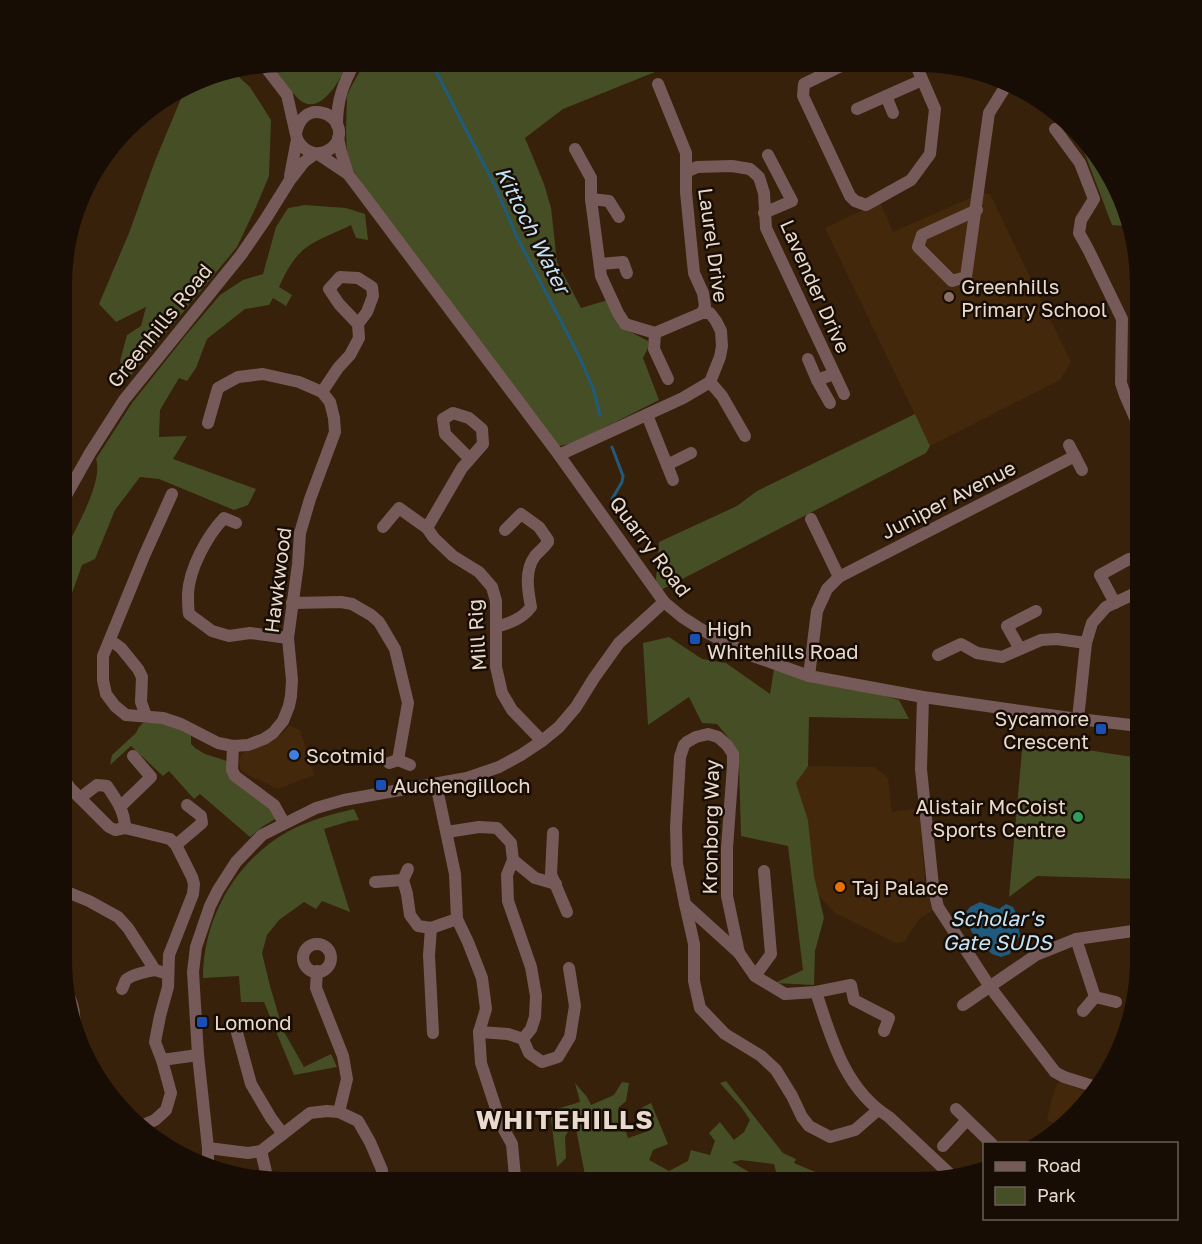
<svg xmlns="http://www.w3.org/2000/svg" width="1202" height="1244" viewBox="0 0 1202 1244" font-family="'Golos Text',sans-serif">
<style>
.built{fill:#44280b}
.green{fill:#464e26}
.water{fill:#205b7d}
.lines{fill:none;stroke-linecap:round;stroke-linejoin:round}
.stream{stroke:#205b7d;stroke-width:3}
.minor{stroke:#765a59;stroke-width:12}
.education-dot{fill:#8d6e63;stroke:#170d05;stroke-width:2}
.transit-dot{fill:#1a4fb4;stroke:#170d05;stroke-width:2}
.shop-dot{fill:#3f7fe0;stroke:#170d05;stroke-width:2}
.leisure-dot{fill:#2e9e5b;stroke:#170d05;stroke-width:2}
.food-dot{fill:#e8710a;stroke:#170d05;stroke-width:2}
.labels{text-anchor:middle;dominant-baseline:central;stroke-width:5;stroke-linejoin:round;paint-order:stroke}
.street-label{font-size:20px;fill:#e9dacd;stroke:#170d05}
.poi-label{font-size:20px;fill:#e9dacd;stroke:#170d05;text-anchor:start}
.water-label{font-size:21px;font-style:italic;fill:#c3e3f8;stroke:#170d05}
.district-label{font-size:26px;font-weight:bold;letter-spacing:1.5px;fill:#e9dacd;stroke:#170d05}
</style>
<rect width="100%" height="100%" fill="#37210a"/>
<g class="built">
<polygon points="971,192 990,194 1071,362 1060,380 930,446 825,228 880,202 893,232 970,198"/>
<polygon points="289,726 300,730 314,775 278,789 244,773 240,768 239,760 242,754 246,751 265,745 281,735"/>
<polygon points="808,766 875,767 888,778 892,812 919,808 926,893 935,909 920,918 904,942 896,943 835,913 818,895 814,876 808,820 796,783"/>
<polygon points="1058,1082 1091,1093 1060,1126 1047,1120 1052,1098"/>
</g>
<g class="green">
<path d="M284 62H349C341 77 322 116 301 101 291 93 279 74 271 64Z"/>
<polygon points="365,62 657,63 660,70 563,109 525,138 544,184 551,208 557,262 581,308 608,300 619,326 648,341 648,348 643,358 659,400 574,443 559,446 383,213 351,167 347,157 346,129 347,96 351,87"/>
<polygon points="231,70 250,87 271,120 269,176 256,207 237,247 127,380 120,361 127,335 141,326 146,307 116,322 99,304 129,233 155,161 185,89 212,73"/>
<polygon points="1073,132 1103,160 1129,212 1130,221 1125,226 1112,225 1085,154"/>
<path d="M305 205 346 208 365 214 368 240 356 238 351 225C335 233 317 239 303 250 292 260 285 274 279 287L292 295 286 306 273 298 269 305 245 309 207 339 196 368 187 381 179 378 160 410 159 437 187 436 173 459 256 489 248 505 234 510 159 479 140 477 115 510 95 559 82 565 71 596 64 613V538L71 539C80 520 103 480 96 459L132 403 186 335 220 295 243 280 263 274 276 227 288 208Z"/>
<polygon points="915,414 930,446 926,453 657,592 656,579 659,542 737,506 757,491"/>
<polygon points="669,637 702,659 726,663 770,694 774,669 814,683 875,693 899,700 909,719 809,717 808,766 796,783 808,820 814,876 824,918 815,951 814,985 775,983 803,970 788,846 741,836 739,763 732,742 717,724 702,723 689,697 648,725 643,643"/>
<polygon points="157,722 177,728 191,736 191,744 195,748 205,754 227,761 269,806 275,819 262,827 250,837 200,794 194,799 169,771 163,776 131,746 110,765 112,755 136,733 139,727 143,723"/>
<polygon points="1023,739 1106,753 1140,758 1140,879 1037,876 1009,897"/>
<path d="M354 809 359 820 350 821 324 829 350 912 322 901 316 909 304 902 279 920 267 935 262 953 270 986 283 1030 304 1067 331 1054 337 1067 294 1075 264 1002H241L239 976 203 978C203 918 236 860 289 831 310 820 332 814 354 809Z"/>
<polygon points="726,1081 783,1153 796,1159 794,1163 832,1179 834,1175 849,1181 891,1172 905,1175 906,1182 798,1182 785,1180 777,1176 774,1164 741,1160 732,1162 749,1172 748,1182 591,1182 585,1175 576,1129 570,1128 565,1137 566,1158 557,1167 550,1111 580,1102 575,1083 587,1097 591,1105 614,1095 622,1082 629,1083 626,1101 618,1108 628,1138 648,1131 641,1108 651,1103 668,1144 653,1150 649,1160 669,1171 688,1161 691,1150 710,1155 715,1141 709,1133 720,1122 734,1140 744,1132 750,1120 742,1108 720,1083"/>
</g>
<polygon class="water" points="980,902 999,909 1006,904 1013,907 1016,913 1020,936 1013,944 1010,954 1001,957 992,954 985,948 977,941 969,927 965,913 970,907"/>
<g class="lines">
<g class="stream">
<polyline points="431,62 495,186 517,237 579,356 593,388 600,415"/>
<polyline points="612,499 622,482 623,476 612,447"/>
</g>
<g class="minor">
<polyline points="847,63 804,84 803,96 850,196 855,201 866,205 911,180 930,154 935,109 915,63"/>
<path d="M264 65 287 95 297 139C313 170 352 144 335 121 332 117 328 114 323 113 308 109 299 119 296 133"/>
<polyline points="886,96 893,113"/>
<polyline points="857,109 922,80"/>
<path d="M337 125C337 100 343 84 355 62"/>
<polyline points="1055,129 1080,163 1094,199 1081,220 1079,233 1088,249 1122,319 1121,383 1125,395 1140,429"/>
<polyline points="338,138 341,152 348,174"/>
<polyline points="575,149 591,178 591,199 601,276 618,313 625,324 655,333 702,313"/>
<polyline points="318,154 348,174 559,455 664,602 682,617 704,631 723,641 753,656 809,676 923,697 1078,719 1140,726"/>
<polyline points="686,172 697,167 732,166 750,169 759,177 764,193 766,228 844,394"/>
<polyline points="290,176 297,139"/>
<polyline points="591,199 609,201 619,217"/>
<polyline points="977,210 922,235 918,247 952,281 966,277 989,113 1004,89 1005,83"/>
<polyline points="764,213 792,201 768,155"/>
<polyline points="600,264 623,262 627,273"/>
<polyline points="655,333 654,349 668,379"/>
<polyline points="808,359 817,380 834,374"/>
<polyline points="817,380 830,403"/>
<polyline points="710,382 722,396 745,436"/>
<polyline points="322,392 338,368 350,355 359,338 358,324 367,312 373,296 372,287 358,278 340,277 329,289 339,304 358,324"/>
<polyline points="647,415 667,465 691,453"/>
<polyline points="1069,445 1082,470"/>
<polyline points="559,455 683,398 710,382 720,357 722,346 721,331 716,321 710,313 702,313 705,306 703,293 694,273 690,233 686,192 686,153 658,84"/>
<polyline points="667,465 673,480"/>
<polyline points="172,494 144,556 103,656 103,680 106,694 115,706 126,715 163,718 181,724 218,743 233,746 248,745 264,739 273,733 283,721 289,706 291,696 292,680 288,638 298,564 300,533 310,499 335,432 334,418 330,402 322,392 299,382 263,374 238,377 218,388 208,423"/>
<polyline points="64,499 90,453 124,400 241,255 265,220 290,180 304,162 315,154"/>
<polyline points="811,519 839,577 1075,456"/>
<path d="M236 523 224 518C207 536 189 569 188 594 188 601 188 607 189 614L212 631 229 636 250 633 288 638"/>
<polyline points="383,527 399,508 427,528 434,538 453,556 479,572 492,587 496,601 496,667 502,693 512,710 542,741"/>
<polyline points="427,528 462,468 483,444 482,429 469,418 453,413 443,419 445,434 470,459"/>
<polyline points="292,603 341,602 352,604 371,615 379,622 395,649 408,703 398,760"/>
<polyline points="1115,603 1100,575 1129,559"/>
<path d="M496 627C510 623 522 619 531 607 528 591 524 571 535 556 539 551 544 548 548 542V540L539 527 521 514 505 530"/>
<polyline points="110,640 121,648 138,669 142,677 141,702 146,716"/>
<polyline points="1020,649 1007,626 1036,611"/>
<polyline points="938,655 961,644 977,653 1002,657 1041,640 1057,639 1086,643"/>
<polyline points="809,676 817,611 827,589 839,577"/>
<polyline points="923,697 921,769 933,886 938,907 990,987 1055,1072 1064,1077 1096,1087"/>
<polyline points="1078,719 1086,643 1092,623 1106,607 1140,591"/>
<polyline points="233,746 232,770 235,776 274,805 284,823"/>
<polyline points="389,763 398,760 410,765"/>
<polyline points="63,778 70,788 109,827 115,830 125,828 170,839 176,845 192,877 194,884 193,894 169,955 168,987 160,1016 155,1042 162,1060 171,1093 166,1110 155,1120 143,1125"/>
<polyline points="436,784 455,874 457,919 468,942 482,978 486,1009 479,1032 481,1063 501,1124 512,1144 515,1177"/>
<path d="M80 798 97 785 107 786C116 799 125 812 125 828"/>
<polyline points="120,807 151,777 133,756"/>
<polyline points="447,832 479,827 497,828 511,843 513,860 507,875 508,901 531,967 536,996 535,1017 531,1029 523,1039"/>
<polyline points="553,833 551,874 567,912"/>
<polyline points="176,845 202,823 201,816 187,805"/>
<polyline points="513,860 535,878 556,884"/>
<polyline points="408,869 403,880 407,894 410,915 418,926 431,928 457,919"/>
<polyline points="375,882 403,880"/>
<polyline points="62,890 89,901 118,917 128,928 155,970 168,974"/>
<polyline points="685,904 739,953"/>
<polyline points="431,928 429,955 433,1033"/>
<polyline points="1076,939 1095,997"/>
<circle cx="317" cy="958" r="14"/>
<polyline points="317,971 316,988 343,1056 347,1079 339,1112"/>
<polyline points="755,976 771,954 764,871"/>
<path d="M122 989C123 988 125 981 126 980 131 975 148 971 155 970"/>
<path d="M65 991C75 1002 75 1019 74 1033"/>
<path d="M816 992C831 1038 845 1090 889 1117L954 1178"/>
<polyline points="963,1005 1036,955 1076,939 1140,930"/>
<polyline points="1083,1011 1095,997 1116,1002"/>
<polyline points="236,1029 251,1084 271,1118 283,1134"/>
<polyline points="479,1032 508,1034 523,1039 529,1053 542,1062 558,1057 570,1037 575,1006 569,968"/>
<polyline points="162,1060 198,1055"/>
<polyline points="956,1109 992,1144"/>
<polyline points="878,1110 855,1130 830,1137 809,1126 802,1117 792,1096 776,1070 761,1056 725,1034 700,1008 694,981 694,944 685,904 677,864 676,827 680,757 684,745 687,742 696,737 708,734 718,737 727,745 733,754 733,765 727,848 727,896 739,953 755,976 785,994 816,992 851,985 854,1000 889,1018 884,1031"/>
<polyline points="943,1146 967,1120"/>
<polyline points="208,1148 248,1153 261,1151 310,1113 327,1111 339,1112 358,1121 370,1142 382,1170 382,1182"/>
<polyline points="261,1151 266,1172 265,1181"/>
<polyline points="208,1163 208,1148 198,1055 193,972 196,947 210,906 218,890 236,862 262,835 316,808 344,800 467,778 499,767 521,755 542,741 559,727 576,707 594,678 619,643 664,602"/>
</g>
</g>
<circle class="education-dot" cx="949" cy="297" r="6"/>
<g class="transit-dot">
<rect x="689" y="633" width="12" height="12" rx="3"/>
<rect x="1095" y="723" width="12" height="12" rx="3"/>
<rect x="375" y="779" width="12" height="12" rx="3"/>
<rect x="196" y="1016" width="12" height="12" rx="3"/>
</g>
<circle class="shop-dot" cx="294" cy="755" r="6"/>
<circle class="leisure-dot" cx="1078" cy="817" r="6"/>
<circle class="food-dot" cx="840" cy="887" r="6"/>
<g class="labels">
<g class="street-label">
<text transform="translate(714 245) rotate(82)">Laurel Drive</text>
<text transform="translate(816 286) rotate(66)">Lavender Drive</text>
<text transform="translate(159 325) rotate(-51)">Greenhills Road</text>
<text transform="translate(948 499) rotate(-27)">Juniper Avenue</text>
<text transform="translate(651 546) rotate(53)">Quarry Road</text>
<text transform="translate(277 580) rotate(-83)">Hawkwood</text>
<text transform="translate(476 635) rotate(-94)">Mill Rig</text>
<text transform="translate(710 827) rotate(-89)">Kronborg Way</text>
</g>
<g class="poi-label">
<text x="961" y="286">Greenhills<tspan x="961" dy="23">Primary School</tspan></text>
<text x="707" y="628">High<tspan x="707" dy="23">Whitehills Road</tspan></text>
<text x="1089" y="718" text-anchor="end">Sycamore<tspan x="1089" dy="23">Crescent</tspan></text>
<text x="306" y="755">Scotmid</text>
<text x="393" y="785">Auchengilloch</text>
<text x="1066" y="806" text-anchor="end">Alistair McCoist<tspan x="1066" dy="23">Sports Centre</tspan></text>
<text x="852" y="887">Taj Palace</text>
<text x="214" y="1022">Lomond</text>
</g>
<g class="water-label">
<text transform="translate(533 230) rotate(63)">Kittoch Water</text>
<text x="997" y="918">Scholar's<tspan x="997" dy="24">Gate SUDS</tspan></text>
</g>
<g class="district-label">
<text x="565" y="1119">WHITEHILLS</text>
</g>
</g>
<path d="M0 0H1202V1244H0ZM284 72H918A212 212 0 0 1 1130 284V960A212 212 0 0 1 918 1172H284A212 212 0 0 1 72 960V284A212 212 0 0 1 284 72Z" fill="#170d05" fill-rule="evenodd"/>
<rect x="983" y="1142" width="195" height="78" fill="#170d05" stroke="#6b5f55" stroke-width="1.5"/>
<rect x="995" y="1162" width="30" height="9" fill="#765a59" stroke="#6b5f55" stroke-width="1.5"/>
<text x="1037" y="1172" font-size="18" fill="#e9dacd">Road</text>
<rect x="995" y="1187" width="30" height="18" fill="#464e26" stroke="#6b5f55" stroke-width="1.5"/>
<text x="1037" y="1202" font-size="18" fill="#e9dacd">Park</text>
</svg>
